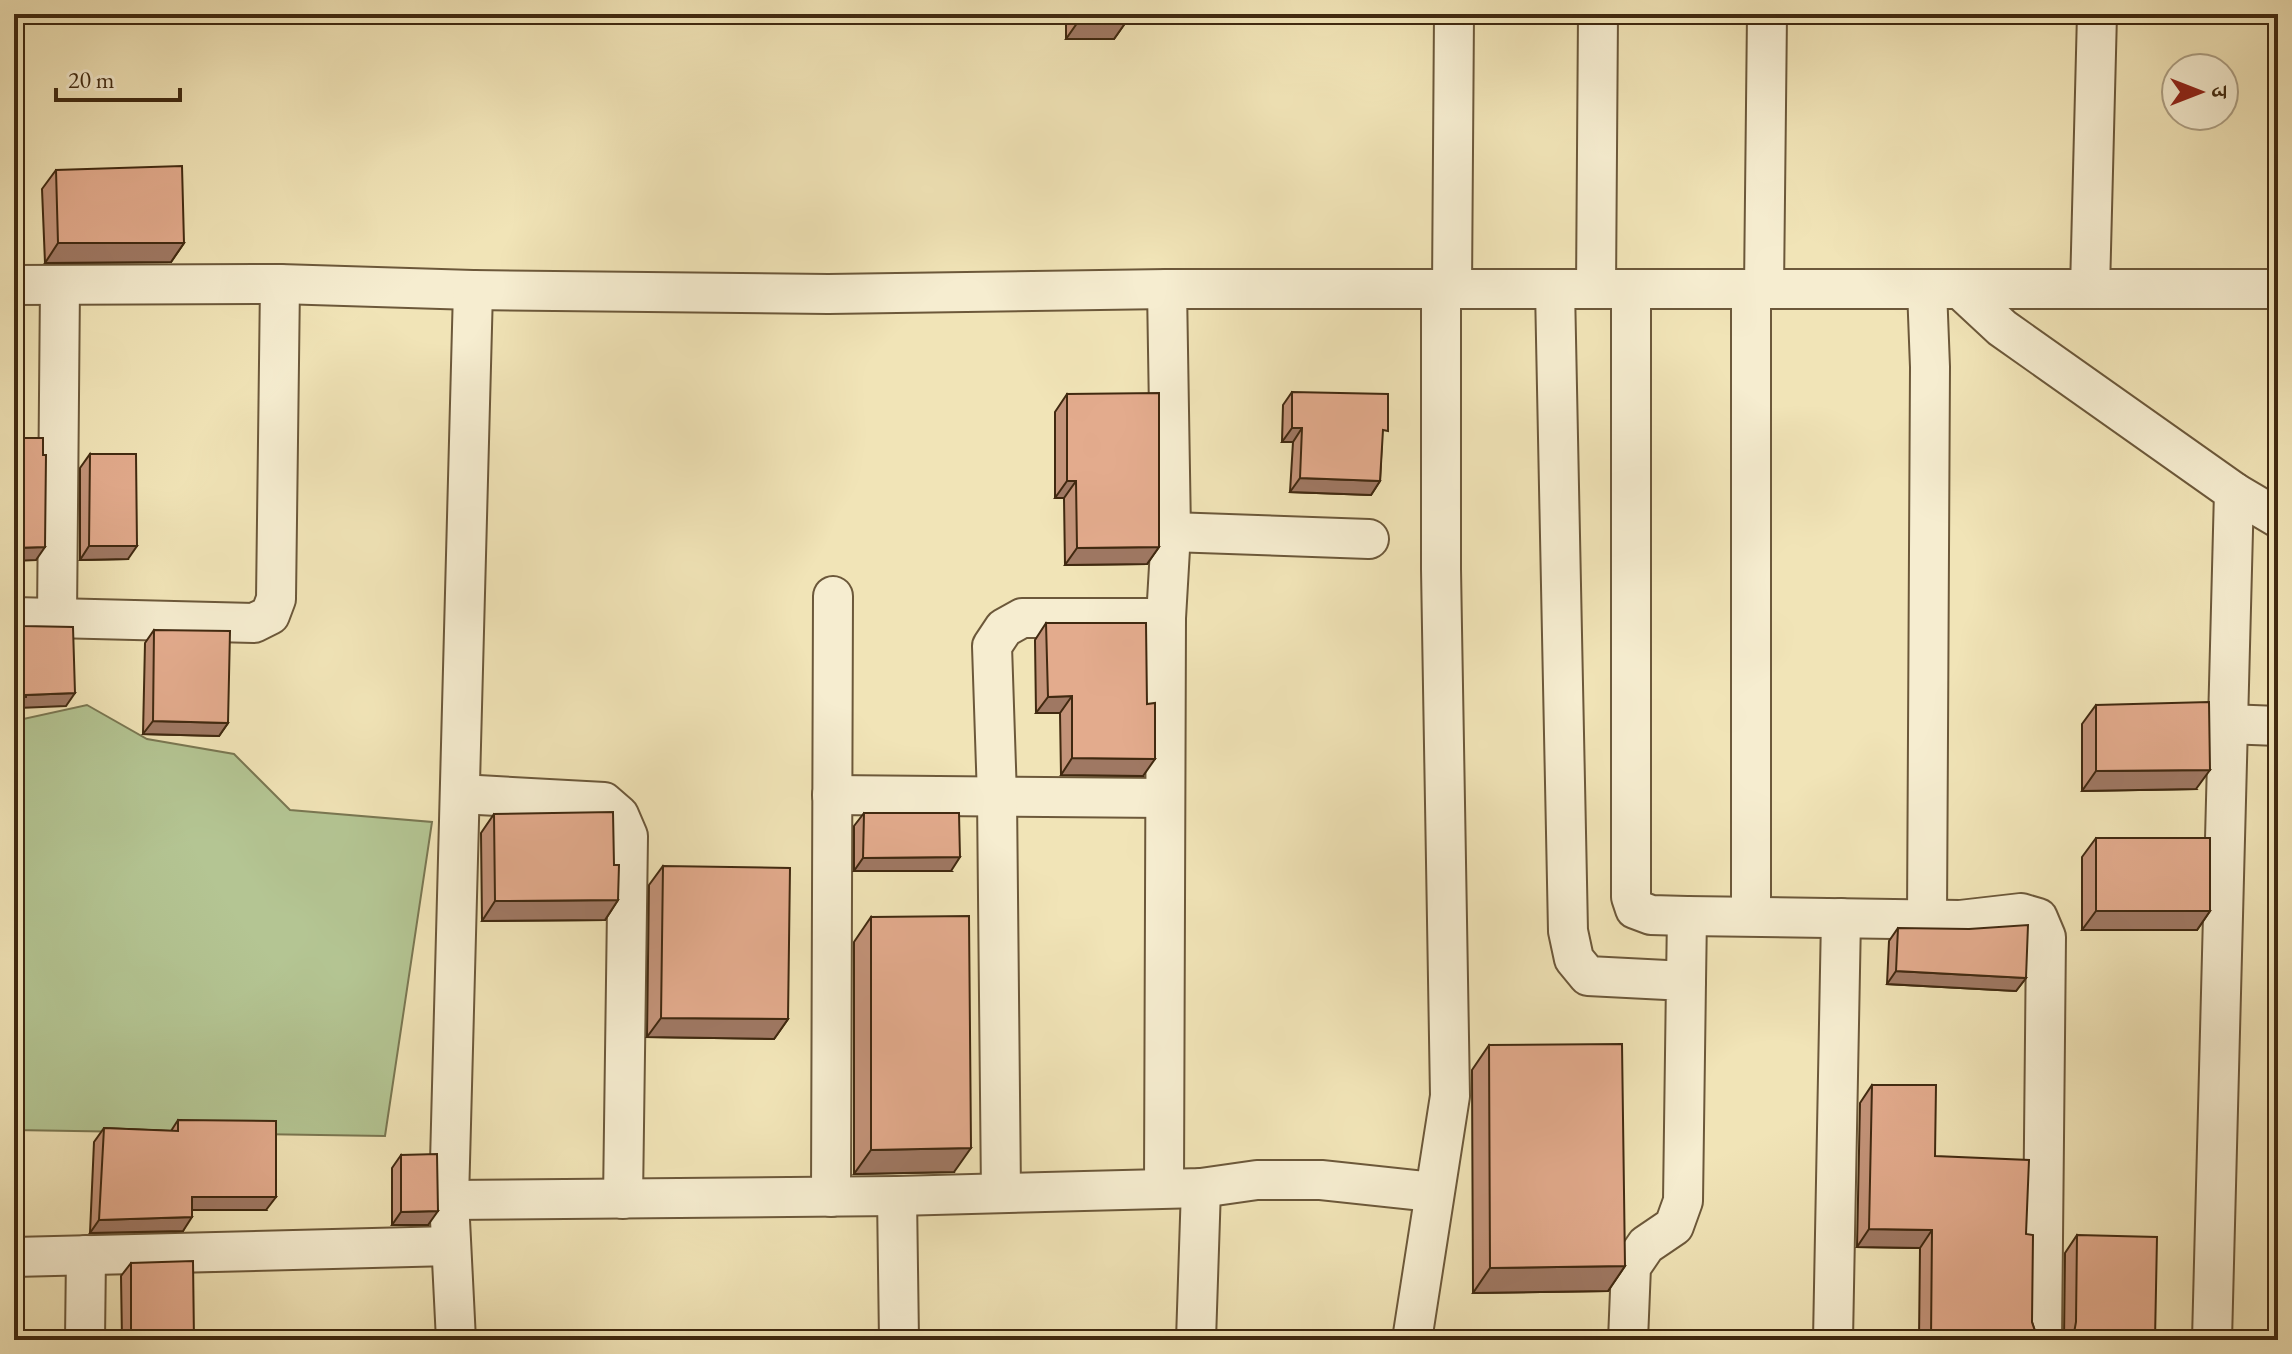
<svg xmlns="http://www.w3.org/2000/svg" width="2292" height="1354" viewBox="0 0 2292 1354" font-family="'EB Garamond','Noto Serif Devanagari',serif">
<style>
.green{fill:#b4c593;stroke:#7a7752;stroke-width:2}
.lines{fill:none;stroke-linecap:round;stroke-linejoin:round}
.minor-casing{stroke:#6c583a;stroke-width:42}
.minor{stroke:#f6edd0;stroke-width:38}
.wall{fill:#c39379;stroke:#402910;stroke-width:2}
.shaded-wall{fill:#9f7863;stroke:#402910;stroke-width:2}
.building{fill:#e3ab8d;stroke:#402910;stroke-width:2}
</style>
<rect width="100%" height="100%" fill="#f1e4b7"/>
<filter id="stains"><feTurbulence type="fractalNoise" baseFrequency=".0025" numOctaves="4"/><feColorMatrix values="0 0 0 0 .2 0 0 0 0 .09 0 0 0 0 .02 0 0 0 .5 -.17"/></filter>
<radialGradient id="worn" r=".72"><stop offset=".6" stop-color="#630" stop-opacity="0"/><stop offset="1" stop-color="#630" stop-opacity=".3"/></radialGradient>
<polygon class="green" points="87,705 147,739 234,754 290,810 432,822 385,1136 14,1130 14,721"/>
<g class="lines">
<defs>
<g id="minor">
<polyline points="14,285 280,284 473,290 828,294 1167,289 2278,289"/>
<polyline points="1452,289 1454,14"/>
<polyline points="1555,289 1568,931 1574,959 1588,976 1686,981 1683,1201 1674,1226 1646,1245 1631,1267 1628,1340"/>
<polyline points="1596,289 1598,14"/>
<polyline points="1631,289 1631,897 1635,909 1651,915 1687,916 1960,920 2021,913 2038,918 2046,937 2042,1340"/>
<polyline points="1764,289 1767,14"/>
<polyline points="1927,289 1930,367 1927,919"/>
<polyline points="1960,289 2002,328 2234,492 2212,1340"/>
<polyline points="2090,289 2097,14"/>
<polyline points="2234,492 2278,518"/>
<polyline points="1171,532 1369,539"/>
<polyline points="14,617 254,623 270,615 276,599 280,284"/>
<polyline points="57,617 60,285"/>
<polyline points="2227,724 2278,726"/>
<polyline points="460,794 604,802 619,815 628,836 623,1199"/>
<polyline points="832,795 1165,798"/>
<polyline points="1751,916 1751,289"/>
<polyline points="1686,981 1687,916"/>
<polyline points="1164,1188 1166,618 1171,532 1167,289"/>
<polyline points="1001,1193 997,797 992,646 1004,628 1022,618 1166,618"/>
<polyline points="897,1196 899,1340"/>
<polyline points="831,1197 833,596"/>
<polyline points="449,1200 897,1196 1201,1188 1257,1180 1321,1180 1433,1192"/>
<polyline points="14,1257 451,1246"/>
<polyline points="85,1340 86,1255"/>
<polyline points="456,1340 449,1200 473,290"/>
<polyline points="1196,1340 1201,1188"/>
<polyline points="1412,1340 1450,1096 1441,569 1441,289"/>
<polyline points="1833,1340 1841,918"/>
</g>
</defs>
<use href="#minor" class="minor-casing"/>
<use href="#minor" class="minor"/>
</g>
<g class="wall">
<polygon points="1066,14 1128,14 1128,19 1114,39 1066,39"/>
<polygon points="56,170 184,243 171,262 45,263 42,189"/>
<polygon points="1292,392 1382,438 1380,481 1371,495 1290,492 1293,442 1282,442 1283,405"/>
<polygon points="1067,394 1159,547 1147,564 1065,565 1064,498 1055,498 1055,412"/>
<polygon points="90,454 128,559 80,560 80,468"/>
<polygon points="1046,623 1143,776 1061,775 1060,713 1036,713 1035,640"/>
<polygon points="154,630 228,723 219,736 143,734 145,643"/>
<polygon points="2096,705 2196,789 2082,791 2082,724"/>
<polygon points="864,813 951,871 854,871 854,826"/>
<polygon points="494,814 614,865 618,900 605,920 482,921 481,833"/>
<polygon points="2096,838 2210,911 2197,930 2082,930 2082,857"/>
<polygon points="663,866 788,1019 774,1039 647,1037 649,885"/>
<polygon points="871,917 954,1172 854,1174 854,942"/>
<polygon points="1898,928 2026,978 2016,991 1887,984 1889,941"/>
<polygon points="1489,1045 1625,1266 1608,1291 1473,1293 1472,1070"/>
<polygon points="1872,1085 1935,1156 2026,1234 2032,1322 2036,1334 2042,1340 1919,1340 1920,1248 1857,1247 1860,1103"/>
<polygon points="178,1120 266,1210 192,1210 183,1231 90,1233 94,1142 104,1128 171,1131"/>
<polygon points="401,1155 428,1225 392,1225 392,1168"/>
<polygon points="2077,1235 2155,1340 2064,1340 2065,1253"/>
<polygon points="131,1263 194,1340 122,1340 121,1276"/>
</g>
<g class="shaded-wall">
<polygon points="1080,19 1128,19 1114,39 1066,39"/>
<polygon points="58,243 184,243 171,262 45,263"/>
<polygon points="1292,428 1302,428 1293,442 1282,442"/>
<polygon points="1300,478 1380,481 1371,495 1290,492"/>
<polygon points="1067,481 1076,481 1064,498 1055,498"/>
<polygon points="89,546 137,546 128,559 80,560"/>
<polygon points="45,547 36,560 14,561 14,548"/>
<polygon points="1159,547 1147,564 1065,565 1077,548"/>
<polygon points="75,693 66,706 18,708 17,710 14,710 14,697 26,695"/>
<polygon points="1072,696 1060,713 1036,713 1048,697"/>
<polygon points="153,721 228,723 219,736 143,734"/>
<polygon points="1072,758 1155,759 1143,776 1061,775"/>
<polygon points="2210,770 2196,789 2082,791 2096,771"/>
<polygon points="960,857 951,871 854,871 863,858"/>
<polygon points="618,900 605,920 482,921 495,901"/>
<polygon points="2096,911 2210,911 2197,930 2082,930"/>
<polygon points="1896,971 2026,978 2016,991 1887,984"/>
<polygon points="661,1018 788,1019 774,1039 647,1037"/>
<polygon points="971,1148 954,1172 854,1174 871,1150"/>
<polygon points="192,1197 276,1197 266,1210 183,1210"/>
<polygon points="438,1211 428,1225 392,1225 401,1212"/>
<polygon points="192,1217 183,1231 90,1233 99,1220"/>
<polygon points="1869,1229 1932,1230 1920,1248 1857,1247"/>
<polygon points="1625,1266 1608,1291 1473,1293 1490,1268"/>
</g>
<g class="building">
<rect x="1080" y="14" width="48" height="5"/>
<polygon points="182,166 184,243 58,243 56,170"/>
<polygon points="1292,392 1388,394 1388,431 1383,430 1380,481 1300,478 1302,428 1292,428"/>
<polygon points="1159,393 1159,547 1077,548 1076,481 1067,481 1067,394"/>
<polygon points="14,438 43,438 43,455 46,455 45,547 14,548"/>
<polygon points="90,454 136,454 137,546 89,546"/>
<polygon points="14,621 23,626 73,627 75,693 26,695 26,697 14,697"/>
<polygon points="1046,623 1146,623 1147,704 1155,703 1155,759 1072,758 1072,696 1048,697"/>
<polygon points="154,630 230,631 228,723 153,721"/>
<polygon points="2209,702 2210,770 2096,771 2096,705"/>
<polygon points="613,812 614,865 619,865 618,900 495,901 494,814"/>
<polygon points="864,813 959,813 960,857 863,858"/>
<rect x="2096" y="838" width="114" height="73"/>
<polygon points="663,866 790,868 788,1019 661,1018"/>
<polygon points="969,916 971,1148 871,1150 871,917"/>
<polygon points="2028,925 2026,978 1896,971 1898,928 1969,929"/>
<polygon points="1622,1044 1625,1266 1490,1268 1489,1045"/>
<polygon points="1872,1085 1936,1085 1935,1156 2029,1160 2026,1234 2033,1235 2032,1322 2036,1334 2042,1340 1931,1340 1932,1230 1869,1229"/>
<polygon points="178,1120 276,1121 276,1197 192,1197 192,1217 99,1220 104,1128 178,1131"/>
<polygon points="437,1154 438,1211 401,1212 401,1155"/>
<polygon points="2077,1235 2157,1237 2155,1340 2066,1340 2074,1333 2076,1322"/>
<polygon points="193,1261 194,1340 131,1340 131,1263"/>
</g>
<rect width="2292" height="1354" fill="none" stroke="#f1e4b7" stroke-width="48"/>
<rect x="16" y="16" width="2260" height="1322" fill="none" stroke="#402910" stroke-width="4"/>
<rect x="24" y="24" width="2244" height="1306" fill="none" stroke="#402910" stroke-width="2"/>
<g transform="translate(2200 92) rotate(90)"><circle r="38" fill="#f6edd0" stroke="#ad9f83" stroke-width="2"/>
<path d="M0-6L14 30L0 20L-14 30Z" fill="#8f2418"/>
<text y="-12" font-size="22" font-weight="bold" text-anchor="middle" fill="#402910">उ</text>
</g>
<path d="M56 88v12h124v-12" fill="none" stroke="#402910" stroke-width="4"/>
<text x="68" y="88" font-size="24" fill="#402910" stroke="#f6edd0" stroke-width="6" paint-order="stroke">20 m</text>
<rect width="100%" height="100%" filter="url(#stains)"/>
<rect width="100%" height="100%" fill="url(#worn)"/>
</svg>
